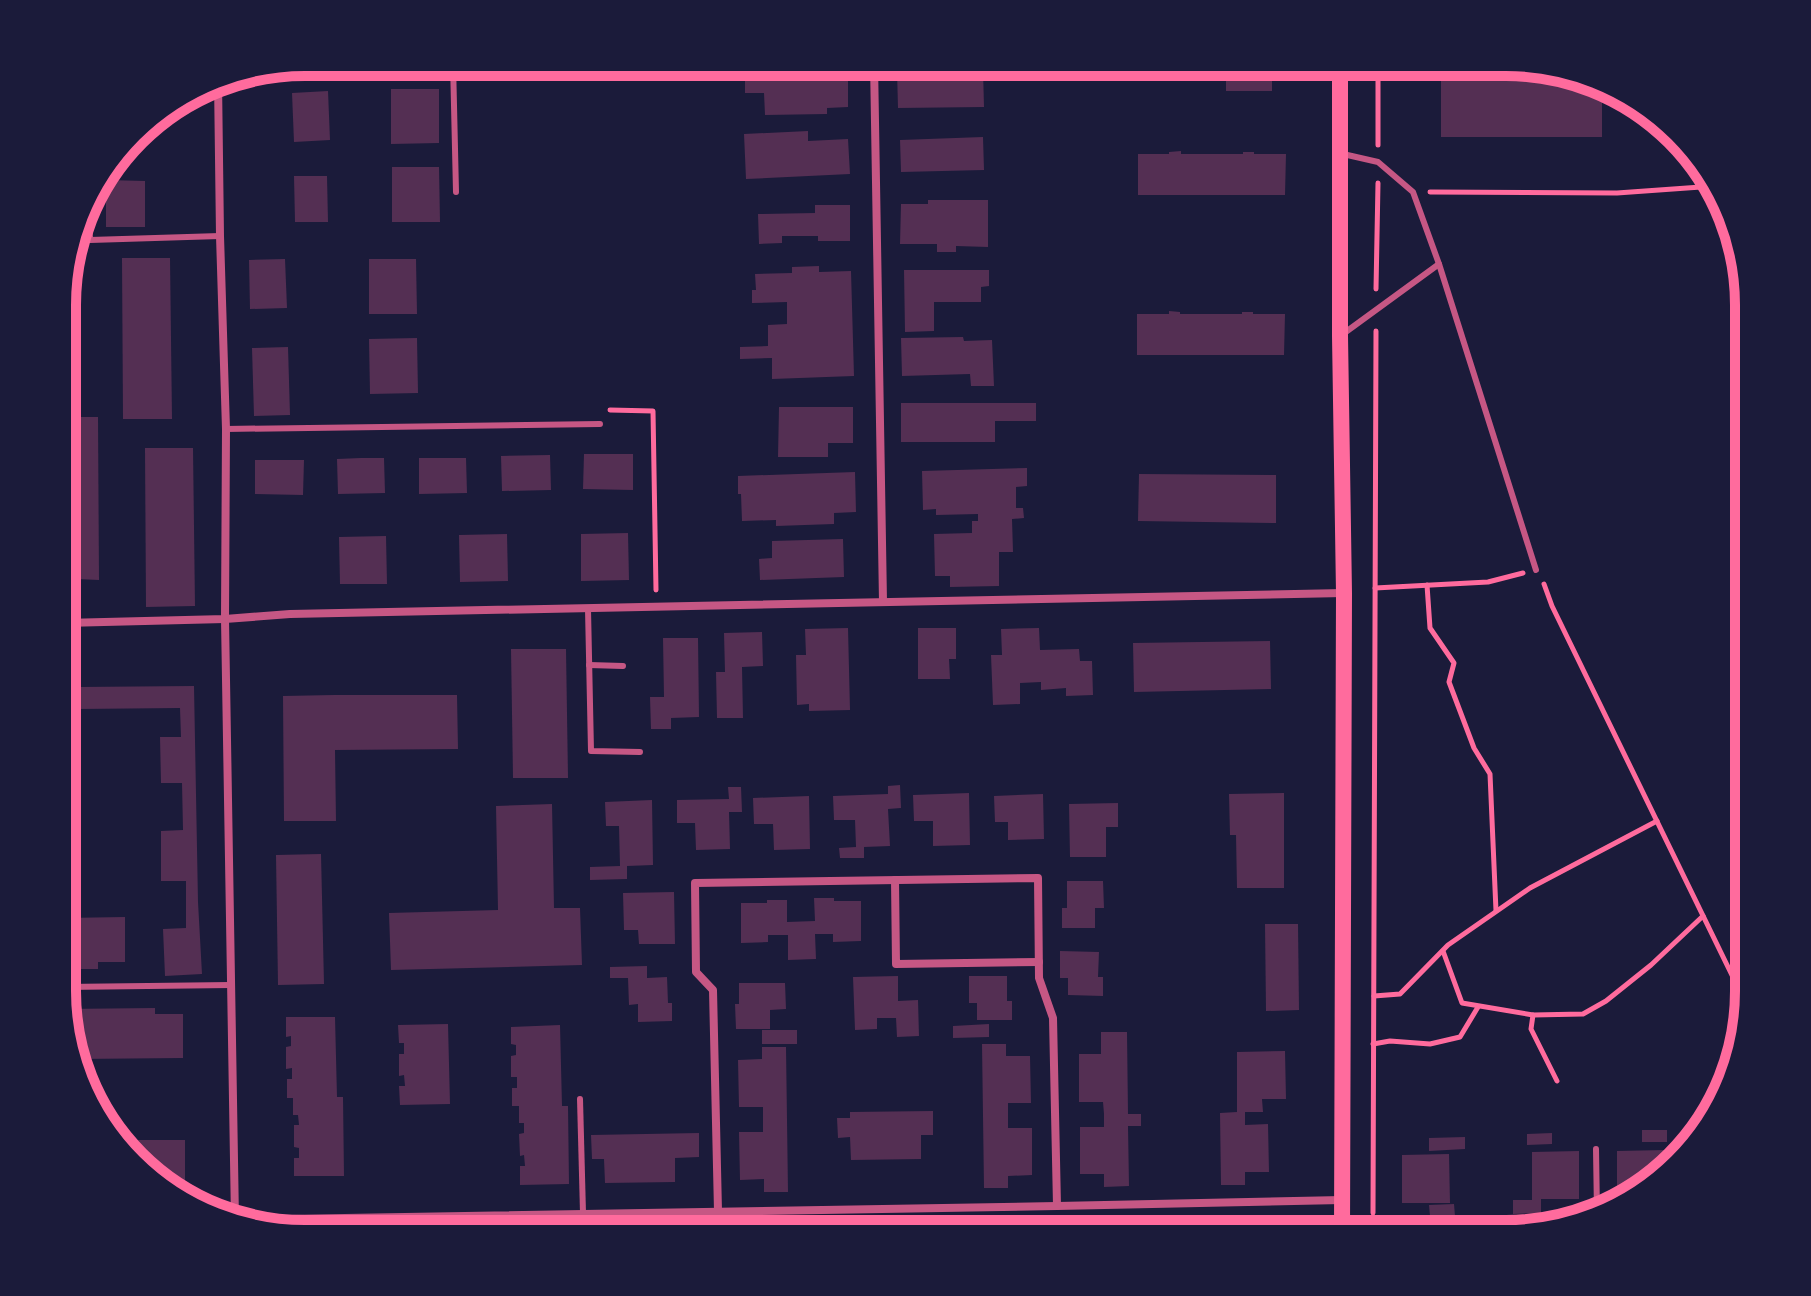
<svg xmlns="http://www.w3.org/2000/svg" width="1811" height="1296" viewBox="0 0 1811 1296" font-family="'Open Sans',sans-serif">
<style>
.building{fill:#542f53}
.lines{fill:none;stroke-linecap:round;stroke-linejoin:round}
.path{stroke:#ff6b9d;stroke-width:5}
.service{stroke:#c65784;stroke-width:6}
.minor{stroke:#c65784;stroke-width:8}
.secondary{stroke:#ff6b9d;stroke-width:16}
.rim{fill:none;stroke:#ff6b9d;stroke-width:10}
</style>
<rect width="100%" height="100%" fill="#1b1b3a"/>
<g class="building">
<rect x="1226" y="62" width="46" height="29"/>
<polygon points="1441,62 1522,62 1585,75 1602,84 1602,137 1441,137"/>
<polygon points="983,69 984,107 898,108 897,70"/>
<polygon points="848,72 848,107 827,108 827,114 765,115 764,93 745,93 745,73"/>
<polygon points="391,89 439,89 439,143 391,144"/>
<polygon points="328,91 330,140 294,142 292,93"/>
<polygon points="808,131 808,141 848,139 850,174 746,179 744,134"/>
<polygon points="983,137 984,170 901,172 900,140"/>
<polygon points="1181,151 1181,154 1243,154 1243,152 1254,152 1254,154 1286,154 1285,195 1138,195 1138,154 1169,154 1169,152"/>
<polygon points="392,167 439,167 440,222 392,222"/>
<polygon points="294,176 327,176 328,222 295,222"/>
<polygon points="106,180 145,181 145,227 106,227"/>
<polygon points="928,200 988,200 988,247 956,246 956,252 937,252 937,244 900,244 901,204 928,204"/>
<polygon points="815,205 850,205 850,241 818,241 818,236 782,236 782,243 759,244 758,214 815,213"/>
<polygon points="122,258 170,258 172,419 123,419"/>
<polygon points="285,259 287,308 250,309 249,260"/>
<polygon points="369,259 416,259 417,314 369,314"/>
<polygon points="819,266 819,272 851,271 854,376 772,379 772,358 740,359 740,347 768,346 768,325 787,324 787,302 752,303 752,290 756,290 755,274 792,273 792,267"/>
<polygon points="904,270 989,270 989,286 981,287 981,302 934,302 934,331 905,332"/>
<polygon points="1169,311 1180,312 1180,314 1242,314 1242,312 1253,312 1253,314 1285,314 1284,355 1137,355 1137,314 1169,314"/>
<polygon points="963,337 964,341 992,340 994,386 971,386 970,374 902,376 901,338"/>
<polygon points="417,338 418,393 370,394 369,339"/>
<polygon points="288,347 290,415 254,416 252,348"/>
<polygon points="901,403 1036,403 1036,421 995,421 995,442 901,442"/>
<polygon points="779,407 853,407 853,443 828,443 828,457 778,457"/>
<polygon points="76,417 98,417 99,580 77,579"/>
<polygon points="145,448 193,448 195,606 146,607"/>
<polygon points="584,454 633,454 633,490 583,489"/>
<polygon points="550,455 551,490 502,491 501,456"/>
<polygon points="361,458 384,458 385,493 338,494 337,459"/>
<polygon points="419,458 466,458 467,493 419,494"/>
<polygon points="255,460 304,460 303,495 255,494"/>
<polygon points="1027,468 1027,486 1016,487 1016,508 1023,508 1024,518 1012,519 1013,552 999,552 999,586 950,587 950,576 935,576 934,534 972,533 972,521 978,521 978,514 936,515 936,509 923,510 922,471"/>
<polygon points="855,472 856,512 834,513 834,524 776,526 776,520 742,521 741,494 738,494 738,476"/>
<polygon points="1139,474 1276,475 1276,523 1138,521"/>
<polygon points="628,533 629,580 581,581 581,534"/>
<polygon points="507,534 508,581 460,582 459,535"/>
<polygon points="386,536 387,584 340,584 339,537"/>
<polygon points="843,539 844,577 760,580 759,559 772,558 772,541"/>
<polygon points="848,628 850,710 809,711 809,704 797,705 796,655 806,655 805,629"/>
<polygon points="918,628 956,628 956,659 949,659 950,679 918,679"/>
<polygon points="1039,628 1040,650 1079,649 1080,661 1092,661 1093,695 1066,696 1066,688 1041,690 1041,682 1020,683 1020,704 993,705 991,655 1002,655 1001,629"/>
<polygon points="762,632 763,666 742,667 743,718 717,718 716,672 725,672 724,633"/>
<polygon points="663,638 698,638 699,717 671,718 671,729 651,729 650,697 664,697"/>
<polygon points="1270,641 1271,689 1134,692 1133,643"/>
<polygon points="511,649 566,649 568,778 513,778"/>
<polygon points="194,686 198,902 202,974 165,976 163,929 186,928 186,881 161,881 161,831 183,830 182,783 161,783 160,737 181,737 180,708 78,709 78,687"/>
<polygon points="334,695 457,695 458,749 335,750 336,821 284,821 283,696"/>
<polygon points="900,785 901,808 888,809 890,846 864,847 864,858 840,858 839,848 856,847 855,820 834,820 833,796 888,794 888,786"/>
<polygon points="728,787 741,787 742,812 729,812 730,849 696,850 695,823 677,823 677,800 729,799"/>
<polygon points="969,793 970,845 933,846 933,821 914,821 913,795"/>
<polygon points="1284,793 1284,888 1237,888 1236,835 1230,835 1229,794"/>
<polygon points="1043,794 1044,839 1008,840 1008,822 995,822 994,796"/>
<polygon points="809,796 810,849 774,850 773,824 754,824 753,798"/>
<polygon points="652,800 653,865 627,866 627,879 590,880 590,867 620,866 619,826 606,826 605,802"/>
<polygon points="1118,803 1118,827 1106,827 1106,857 1070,857 1069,804"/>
<polygon points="552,804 554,908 580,908 582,965 391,970 389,913 498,910 496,806"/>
<polygon points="321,854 324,984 278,985 276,855"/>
<polygon points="1067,881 1103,881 1104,908 1095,908 1095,928 1062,928 1062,908 1067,908"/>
<polygon points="674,892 675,944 639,944 638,930 624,930 623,893"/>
<polygon points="814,898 834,898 834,901 861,901 861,941 833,942 833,934 815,934 816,959 788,960 788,935 768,935 768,942 741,943 741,903 767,903 767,900 787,900 787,922 815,921"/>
<polygon points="125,917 125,962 98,962 98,969 64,969 64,918"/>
<polygon points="1265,924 1298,924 1299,1010 1266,1011"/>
<polygon points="1060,951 1099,952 1098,977 1103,977 1103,996 1068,995 1068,978 1060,978"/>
<polygon points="647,966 647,978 667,977 668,1003 672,1003 672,1021 638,1022 638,1004 629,1005 628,978 610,978 610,967"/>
<polygon points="898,976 898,1001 918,1000 919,1036 897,1037 896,1018 877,1018 877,1029 855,1030 853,977"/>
<polygon points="969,976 1007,976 1007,1001 1012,1001 1012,1020 977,1020 977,1003 969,1003"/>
<polygon points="739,983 785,983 786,1009 770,1010 770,1029 736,1029 735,1004 739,1004"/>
<polygon points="155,1008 155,1014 183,1014 183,1058 77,1059 64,1022 64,1009"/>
<polygon points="286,1017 335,1017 337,1097 343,1097 344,1176 294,1176 294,1158 299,1158 299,1148 294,1147 294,1125 299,1125 298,1115 293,1115 293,1098 287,1098 287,1079 292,1079 292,1068 286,1069 286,1047 291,1046 291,1036 286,1037"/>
<polygon points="448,1024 450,1104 400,1105 399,1086 405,1086 404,1075 399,1076 399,1054 404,1054 404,1043 399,1043 398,1025"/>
<polygon points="989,1024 989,1037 953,1038 953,1026"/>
<polygon points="560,1025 562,1106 568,1106 569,1184 520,1185 520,1166 525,1166 524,1155 520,1156 519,1134 524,1133 524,1123 519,1123 519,1106 512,1106 512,1088 517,1088 517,1077 511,1077 511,1056 516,1055 516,1045 511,1044 511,1027"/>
<rect x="762" y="1030" width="35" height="14"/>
<polygon points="1101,1032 1127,1032 1128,1114 1141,1114 1141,1126 1128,1126 1129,1186 1104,1187 1104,1174 1080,1174 1080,1127 1104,1127 1104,1114 1103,1102 1079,1102 1079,1054 1101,1054"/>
<polygon points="982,1044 1006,1044 1006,1056 1030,1056 1031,1103 1008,1103 1008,1128 1032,1128 1032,1175 1008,1176 1008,1188 984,1188"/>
<polygon points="762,1047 786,1047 788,1192 764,1192 764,1179 740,1180 739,1132 763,1132 763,1107 739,1107 738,1060 762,1059"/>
<polygon points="1285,1051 1286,1099 1262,1099 1263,1112 1245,1112 1245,1125 1268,1124 1269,1172 1245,1172 1245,1185 1221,1185 1220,1113 1237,1112 1237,1052"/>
<polygon points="933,1111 933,1135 921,1135 921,1159 851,1160 850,1137 838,1138 837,1118 850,1118 850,1112"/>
<rect x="1642" y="1130" width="25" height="12"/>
<polygon points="699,1133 699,1157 675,1158 675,1182 605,1183 604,1159 592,1159 591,1135"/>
<polygon points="1552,1133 1552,1144 1527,1145 1527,1134"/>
<polygon points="1465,1137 1465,1149 1429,1151 1429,1138"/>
<polygon points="119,1140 185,1140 185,1185 157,1184"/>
<polygon points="1665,1150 1665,1167 1626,1199 1617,1199 1617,1151"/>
<polygon points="1579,1151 1579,1199 1541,1199 1541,1213 1513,1214 1513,1200 1532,1200 1532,1152"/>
<polygon points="1449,1154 1450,1203 1402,1203 1402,1155"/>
<polygon points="1454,1204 1455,1216 1430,1216 1429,1205"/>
</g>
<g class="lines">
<g class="path">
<polyline points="1378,62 1378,145"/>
<polyline points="1430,192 1617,193 1715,186"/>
<polyline points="1376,289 1378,183"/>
<polyline points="610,410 653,411 656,590"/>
<polyline points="1544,584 1552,606 1748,1008"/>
<polyline points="1427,585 1430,628 1454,663 1449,682 1474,748 1490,774 1496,911"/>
<polyline points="1375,588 1488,582 1523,573"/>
<polyline points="1443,951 1462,1003 1533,1015 1583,1014 1606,1001 1651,965 1703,916"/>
<polyline points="1374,996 1400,994 1448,945 1530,888 1657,821"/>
<polyline points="1533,1015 1531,1029 1557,1081"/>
<polyline points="1373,1044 1390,1041 1430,1044 1460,1037 1478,1007"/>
<polyline points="1373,1213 1376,331"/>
</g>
<g class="service">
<polyline points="453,62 456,192"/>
<polyline points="224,77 452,68"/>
<polyline points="1343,154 1378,162 1413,192 1439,264 1536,570"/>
<polyline points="89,200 90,240 220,236"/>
<polyline points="1343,334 1439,264"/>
<polyline points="226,429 600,424"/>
<polyline points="588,609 591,751 640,752"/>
<polyline points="589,665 623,666"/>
<polyline points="64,987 231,985"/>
<polyline points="580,1099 583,1213"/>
<polyline points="1596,1149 1597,1213"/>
<polyline points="1345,1229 1543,1225"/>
</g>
<g class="minor">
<polyline points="874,62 883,602"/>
<polyline points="218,80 220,236 226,429 225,619 235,1220"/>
<polyline points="64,623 225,619 290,614 1344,593"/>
<polyline points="895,880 896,964 1039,962"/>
<polyline points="718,1211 713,990 696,972 695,883 1038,878 1039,978 1053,1018 1057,1206"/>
<polyline points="225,1220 1057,1206 1342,1200"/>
</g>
<polyline class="secondary" points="1340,62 1340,336 1344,593 1342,1234"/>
</g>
<path d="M0 0H1811V1296H0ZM305 76H1506A229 229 0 0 1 1735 305V991A229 229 0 0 1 1506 1220H305A229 229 0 0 1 76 991V305A229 229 0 0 1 305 76Z" fill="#1b1b3a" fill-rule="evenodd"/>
<path class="rim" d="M305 76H1506A229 229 0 0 1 1735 305V991A229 229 0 0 1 1506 1220H305A229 229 0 0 1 76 991V305A229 229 0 0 1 305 76Z"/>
</svg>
